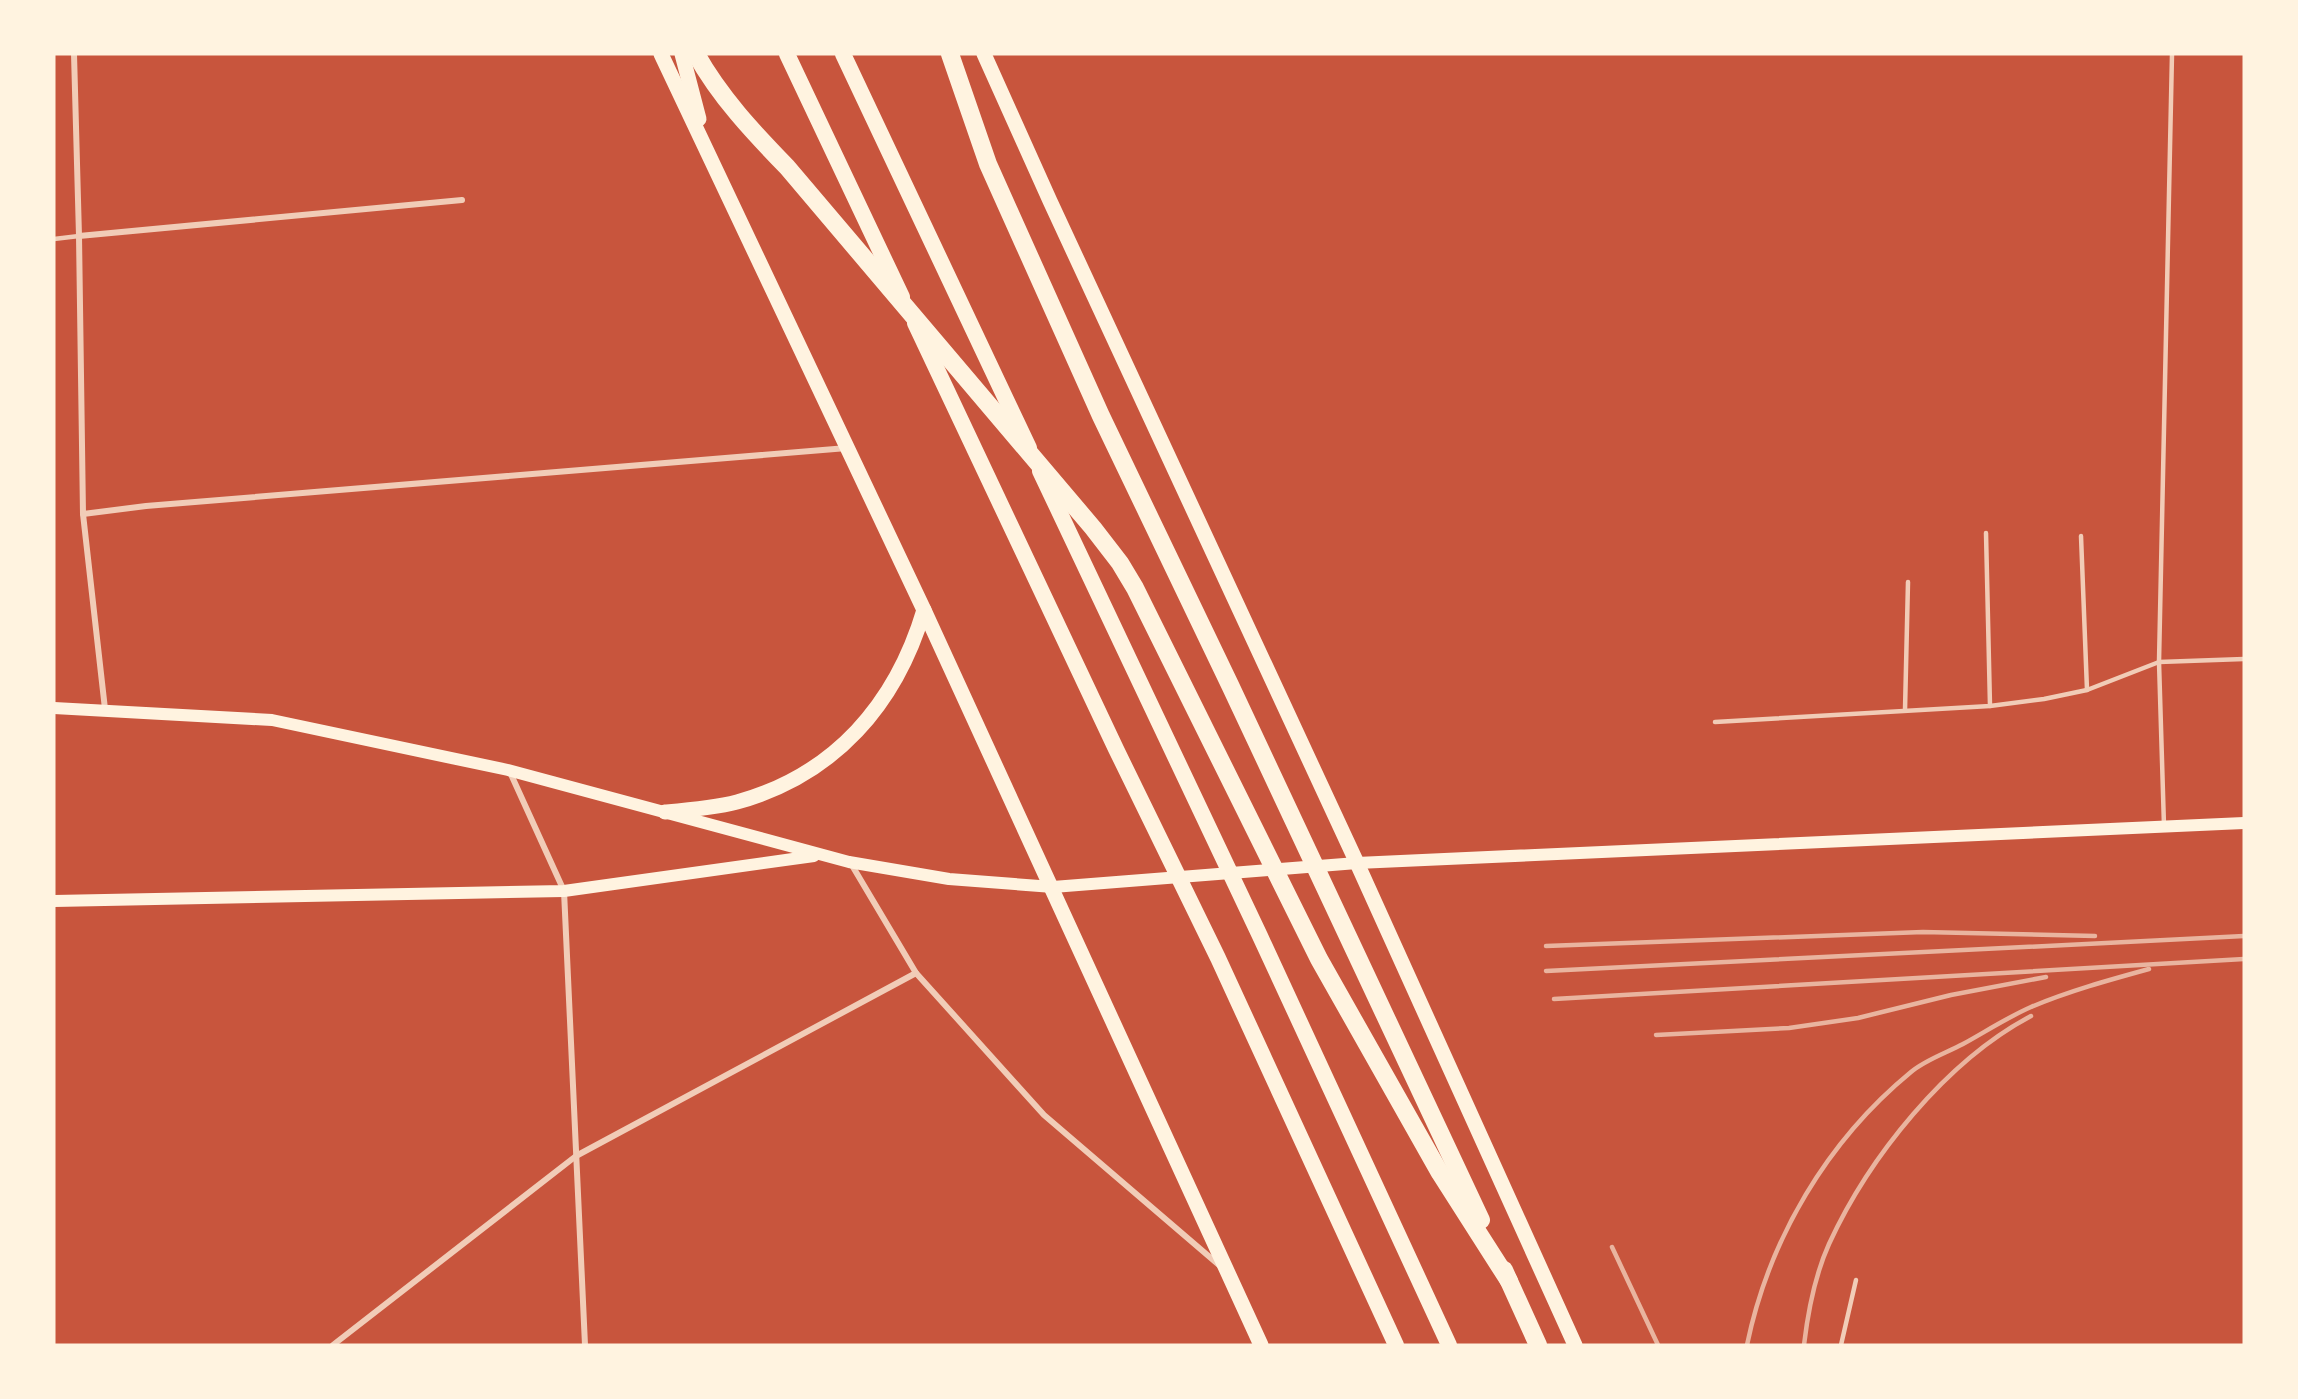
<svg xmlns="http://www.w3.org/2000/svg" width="2298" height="1399" viewBox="0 0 2298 1399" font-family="'DejaVu Sans',sans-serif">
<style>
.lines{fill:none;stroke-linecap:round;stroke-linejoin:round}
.service{stroke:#f1ccb7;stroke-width:4.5}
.minor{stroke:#f1ccb7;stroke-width:6}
.secondary{stroke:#fff3e0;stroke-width:12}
.primary{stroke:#fff3e0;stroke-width:15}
.trunk{stroke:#fff3e0;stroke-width:16}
.motorway{stroke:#fff3e0;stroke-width:18}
.rail{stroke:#e9b49f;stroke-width:4.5}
</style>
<rect width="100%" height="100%" fill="#c8553d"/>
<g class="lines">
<g class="service">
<polyline points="54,239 79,236"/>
<polyline points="1986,533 1990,706"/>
<polyline points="2081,536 2087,690"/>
<polyline points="1905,710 1908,582"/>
<polyline points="1715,722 1990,706 2044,699 2087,690 2159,662 2244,659"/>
<polyline points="2164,826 2159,662 2172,54"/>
<polyline points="1841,1345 1856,1280"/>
</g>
<g class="minor">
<polyline points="74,54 79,236 83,514 105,709"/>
<polyline points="79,236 462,200"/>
<polyline points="83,514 146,506 847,448"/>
<polyline points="509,770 564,891 585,1345"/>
<polyline points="850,862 916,973 1044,1115 1219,1265"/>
<polyline points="333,1345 576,1156 916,973"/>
</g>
<g class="secondary">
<polyline points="54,708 272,720 508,770 849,862 949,879 1053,887 1357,863 2244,823"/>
<polyline points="54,901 564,891 814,856"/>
</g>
<g class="primary">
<polyline points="661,54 924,610 1261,1345"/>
<polyline points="682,54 699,119"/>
<polyline points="984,54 1050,201 1357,863 1575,1345"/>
<path d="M665 812C689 810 714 808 737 802 835 775 896 704 924 610"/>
</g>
<g class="trunk">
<polyline points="787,54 902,297"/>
<polyline points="843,54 1029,448"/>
<polyline points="915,323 1116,749 1218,958 1396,1345"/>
<polyline points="1040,471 1260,936 1449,1345"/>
</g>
<g class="motorway">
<path d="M696 54C720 97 753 132 787 167L1093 528 1120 563 1135 588 1319 959 1440 1173 1509 1281"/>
<polyline points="950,54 988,164 1101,416 1230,685 1481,1220"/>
<polyline points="1504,1270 1538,1345"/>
</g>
<g class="rail">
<polyline points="1546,946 1923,932 2095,936"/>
<polyline points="1546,971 2244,936"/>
<polyline points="1554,999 2244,959"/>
<polyline points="1656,1035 1789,1028 1858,1018 1951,995 2046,977"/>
<polyline points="1612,1247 1658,1345"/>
<path d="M1747 1345C1769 1239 1827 1141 1911 1072 1925 1060 1946 1053 1963 1044 1985 1032 2008 1017 2031 1007 2069 991 2109 980 2149 969"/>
<path d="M1804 1345C1808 1311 1815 1275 1829 1244 1869 1157 1946 1061 2031 1016"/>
</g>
</g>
<rect width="2298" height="1399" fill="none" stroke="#fff3e0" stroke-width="111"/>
</svg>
